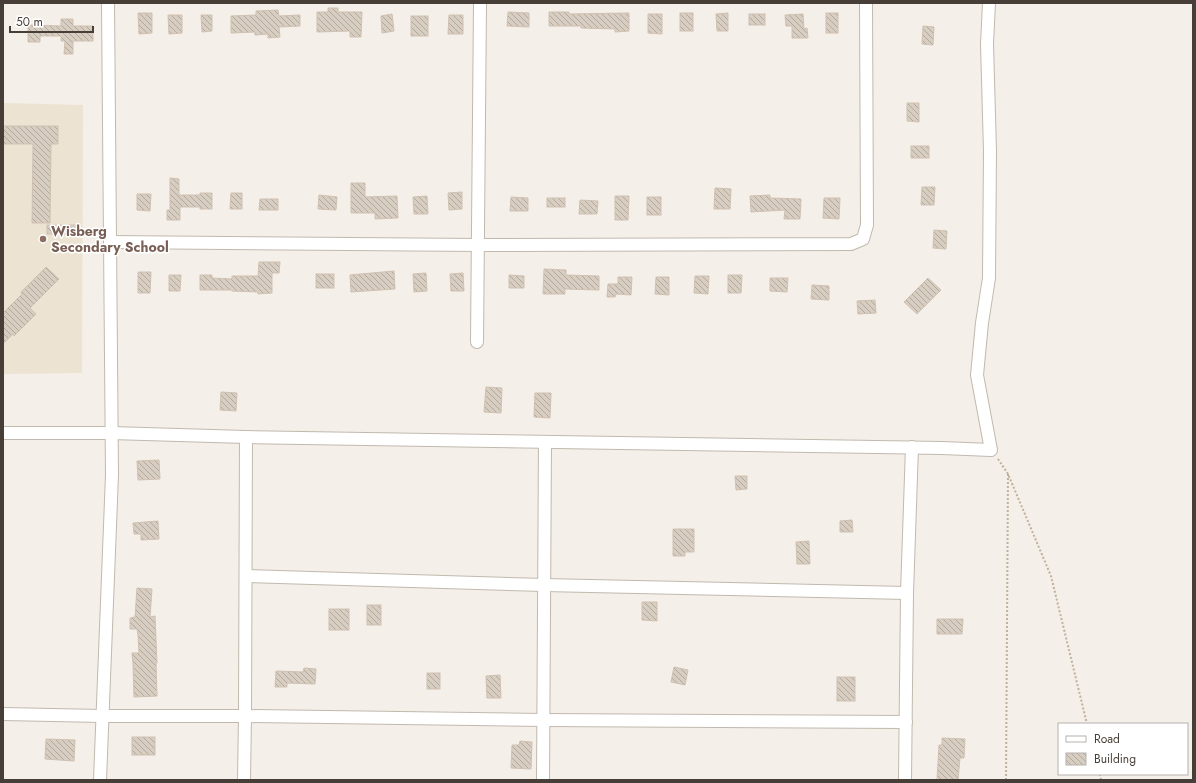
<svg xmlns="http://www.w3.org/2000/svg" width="1196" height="783" viewBox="0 0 1196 783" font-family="Jost,sans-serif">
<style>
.education{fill:#ece3d2}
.building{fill:url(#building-back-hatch);stroke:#d0c1b1}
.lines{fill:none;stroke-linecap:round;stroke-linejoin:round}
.minor-casing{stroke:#c2b9ae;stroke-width:14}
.path{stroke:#c0b19c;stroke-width:2;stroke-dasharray:2 2;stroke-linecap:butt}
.minor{stroke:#fff;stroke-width:12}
.education-dot{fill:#8d6e63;stroke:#fff;stroke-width:1.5}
.labels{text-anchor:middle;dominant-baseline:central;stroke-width:3;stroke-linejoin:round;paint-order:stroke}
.education-label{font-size:14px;font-weight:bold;fill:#785e54;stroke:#fff;text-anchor:start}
</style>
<defs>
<pattern id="building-back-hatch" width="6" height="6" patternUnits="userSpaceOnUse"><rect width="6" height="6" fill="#d8cdc1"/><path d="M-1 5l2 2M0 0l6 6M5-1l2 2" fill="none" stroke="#b1a89e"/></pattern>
</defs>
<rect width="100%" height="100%" fill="#f4efe8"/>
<polygon class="education" points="3,103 83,105 82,373 3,374"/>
<g class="building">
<polygon points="328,8 338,8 338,12 362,12 361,37 350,37 350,31 317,32 317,12 328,12"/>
<polygon points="278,10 279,16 300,15 300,26 279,27 280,37 268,38 268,34 255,35 255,32 231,33 231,16 256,15 256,11"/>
<polygon points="508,12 529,13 529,27 507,26"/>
<polygon points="549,12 569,12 569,14 629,13 629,31 615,32 615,29 581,28 581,26 549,26"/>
<polygon points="138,13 152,13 152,33 139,34"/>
<rect x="680" y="13" width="13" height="18"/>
<polygon points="728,13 728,31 717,31 716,14"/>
<rect x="826" y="13" width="12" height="20"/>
<polygon points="392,14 394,31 382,33 381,16"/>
<polygon points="648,14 662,14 662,34 648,33"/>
<rect x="749" y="14" width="16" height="11"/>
<polygon points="803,14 804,29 807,28 808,38 792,38 792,26 786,26 785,15"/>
<polygon points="168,15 182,15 182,33 169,34"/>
<polygon points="201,15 212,15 212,31 202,32"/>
<polygon points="449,15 463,15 463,34 448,34"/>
<rect x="411" y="16" width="17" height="20"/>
<polygon points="61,19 73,19 73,26 93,26 93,41 73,41 73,54 64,54 65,41 61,41 61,36 40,36 40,42 28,42 28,25 61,26"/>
<polygon points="923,26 934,27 933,45 922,44"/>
<polygon points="907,103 919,103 919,122 907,121"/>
<polygon points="3,126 58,126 58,144 51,144 50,223 32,223 33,144 3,144"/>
<rect x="911" y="146" width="18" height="12"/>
<polygon points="170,178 179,179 179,195 200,195 200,193 212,193 212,209 200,209 200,207 180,207 180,220 167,220 167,210 170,210"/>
<polygon points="351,183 365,183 365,197 397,196 398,218 375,219 375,213 351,213"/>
<polygon points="922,187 935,187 934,205 921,205"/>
<polygon points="715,188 731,189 730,209 714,209"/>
<polygon points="462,192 462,209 449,210 448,193"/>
<polygon points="231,193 242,193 242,209 230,209"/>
<polygon points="137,194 151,194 150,211 137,210"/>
<polygon points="319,195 337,197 336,210 318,209"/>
<polygon points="770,195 770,198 801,199 800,219 784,219 785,210 751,212 750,196"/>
<polygon points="427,196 428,214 414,214 413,197"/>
<polygon points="615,196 629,196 628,220 615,220"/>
<polygon points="511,197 528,198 528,211 510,211"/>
<rect x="647" y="197" width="14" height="18"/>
<rect x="547" y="198" width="18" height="9"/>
<polygon points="824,198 840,198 839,219 823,218"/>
<polygon points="260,199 278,199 278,210 259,210"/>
<polygon points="580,200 598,201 597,214 579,214"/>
<rect x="47" y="225" width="29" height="9"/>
<polygon points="934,230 947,231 946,249 933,248"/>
<polygon points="259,262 280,262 279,273 272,273 272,293 258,294 258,292 232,291 232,290 200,290 200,275 212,275 212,278 232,279 232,276 258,276"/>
<polygon points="46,267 59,279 30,308 36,314 14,336 13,334 3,344 3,313 22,294 21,292"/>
<polygon points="544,269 566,270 566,275 599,276 599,290 565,289 565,294 543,294"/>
<polygon points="394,271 395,289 351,292 350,275"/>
<polygon points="138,272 151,272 150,293 138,293"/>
<polygon points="426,273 427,291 414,292 413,274"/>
<polygon points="463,273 464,291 451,291 450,274"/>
<rect x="316" y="274" width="18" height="14"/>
<polygon points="169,275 181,275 180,291 169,291"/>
<polygon points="509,275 524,276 524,288 509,288"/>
<polygon points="728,275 742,275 741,293 728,293"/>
<polygon points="695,276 709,276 708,294 694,293"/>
<polygon points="618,277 632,277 631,295 616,294 615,297 607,297 608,284 618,284"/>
<polygon points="656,277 669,277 669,295 655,294"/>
<polygon points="770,278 788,278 787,292 770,291"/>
<polygon points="928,278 941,290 917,314 904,302"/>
<polygon points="812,285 829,286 829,300 811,299"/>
<polygon points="875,300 876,313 858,314 857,301"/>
<polygon points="486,387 502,388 501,413 484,412"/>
<polygon points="221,392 237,393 236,411 220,410"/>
<polygon points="535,393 551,393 550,418 534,417"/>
<polygon points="159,460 160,479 138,480 137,461"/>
<polygon points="735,476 747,476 747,489 736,490"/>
<polygon points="852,520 853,532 840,532 840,521"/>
<polygon points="158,521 159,539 141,540 141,534 134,534 133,523"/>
<polygon points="673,529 694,529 694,552 685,552 685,556 673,556"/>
<polygon points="809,541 810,564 797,564 796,542"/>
<polygon points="137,588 152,589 150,617 155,616 157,663 156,663 157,696 134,697 133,664 132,653 139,653 138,635 137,629 130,629 130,618 135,617"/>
<polygon points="642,602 657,602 657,621 642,620"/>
<rect x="367" y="605" width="14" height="20"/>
<rect x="329" y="609" width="20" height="21"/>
<polygon points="937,619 963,619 962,634 937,634"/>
<polygon points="674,667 688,670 685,685 671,682"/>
<polygon points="304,668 316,669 315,684 287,683 287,687 275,687 276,671 303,672"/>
<rect x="427" y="673" width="13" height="16"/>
<polygon points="500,675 501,698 487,698 486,676"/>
<rect x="837" y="677" width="18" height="24"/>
<rect x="132" y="737" width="23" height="18"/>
<polygon points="942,738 965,739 964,758 960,758 958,780 937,780 939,745 942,745"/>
<polygon points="46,739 75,740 74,761 45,759"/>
<polygon points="520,741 532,742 531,769 511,768 512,745 519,745"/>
</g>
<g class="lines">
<defs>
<g id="minor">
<polyline points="110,242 478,245 851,244 863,239 867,225 866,3"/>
<polyline points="477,342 480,3"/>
<polyline points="3,433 111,433 246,437 942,448 991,450 977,375 982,323 989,278 990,151 987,44 989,3"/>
<polyline points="246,576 544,585 907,593"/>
<polyline points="3,714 102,716 245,716 543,720 906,722"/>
<polyline points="100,780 112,475 108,3"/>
<polyline points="244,780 245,716 246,437"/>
<polyline points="543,780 545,442"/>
<polyline points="905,780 907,593 912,447"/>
</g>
</defs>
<use href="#minor" class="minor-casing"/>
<g class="path">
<polyline points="998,459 1008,474 1051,576 1087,724"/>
<polyline points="1100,774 1101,780"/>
<polyline points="1006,780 1008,474"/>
</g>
<use href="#minor" class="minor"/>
</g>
<circle class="education-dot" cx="43" cy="239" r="4"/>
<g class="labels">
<g class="education-label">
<text x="51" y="231">Wisberg<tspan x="51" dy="16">Secondary School</tspan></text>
</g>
</g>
<rect width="1196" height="783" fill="none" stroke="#473f37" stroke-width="8"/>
<rect x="1058" y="723" width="130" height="52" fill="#ffffff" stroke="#b5b2af"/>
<rect x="1066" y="736" width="20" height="6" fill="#ffffff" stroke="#b5b2af"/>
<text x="1094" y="743" font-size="12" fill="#473f37">Road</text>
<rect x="1066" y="753" width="20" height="12" fill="url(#building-back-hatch)" stroke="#b5b2af"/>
<text x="1094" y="763" font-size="12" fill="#473f37">Building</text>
<path d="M10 26v6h83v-6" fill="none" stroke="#473f37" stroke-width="2"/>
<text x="16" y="26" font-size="12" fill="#473f37" stroke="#ffffff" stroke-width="3" paint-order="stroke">50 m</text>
</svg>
